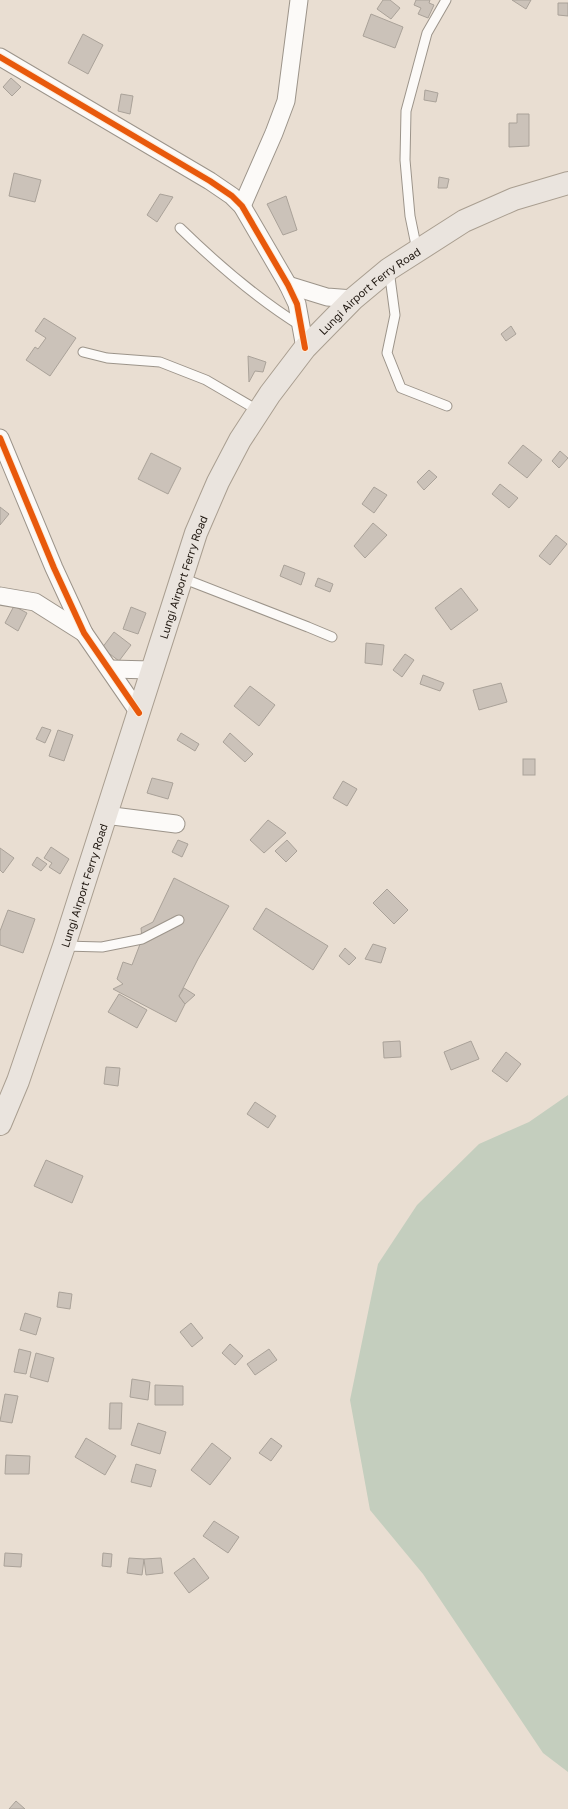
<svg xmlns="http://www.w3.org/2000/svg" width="568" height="1809" viewBox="0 0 568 1809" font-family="'Golos Text',sans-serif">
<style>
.green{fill:#c4cebe}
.building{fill:#cbc2b9;stroke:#aaa299}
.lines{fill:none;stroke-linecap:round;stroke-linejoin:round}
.service-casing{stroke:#9c948a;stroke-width:11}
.minor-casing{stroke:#9c948a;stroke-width:19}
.primary-casing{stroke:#a99e90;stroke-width:24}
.service{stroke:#fcfaf8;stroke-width:9}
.minor{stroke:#fcfaf8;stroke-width:17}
.primary{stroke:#eae4de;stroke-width:22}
.cycleway-casing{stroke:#fcecdb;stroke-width:8}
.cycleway{stroke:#e8590c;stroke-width:6}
.labels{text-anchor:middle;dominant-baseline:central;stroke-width:3;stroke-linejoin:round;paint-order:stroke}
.street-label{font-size:11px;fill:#201811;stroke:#fcecdb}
</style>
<rect width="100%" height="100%" fill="#e9ded2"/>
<polygon class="green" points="568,1095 568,1772 543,1753 423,1574 370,1510 350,1400 378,1264 417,1205 479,1144 529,1122"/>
<g class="building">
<polygon points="383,0 390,0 400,8 391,19 377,9"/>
<polygon points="416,0 430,0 429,3 434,5 428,18 418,14 421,8 414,5"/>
<polygon points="512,0 531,0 526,9"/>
<polygon points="558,3 568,3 568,16 558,15"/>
<polygon points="371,14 403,27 395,48 363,36"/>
<polygon points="83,34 103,45 88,74 68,63"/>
<polygon points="11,78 21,87 12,96 3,87"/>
<polygon points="425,90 438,93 436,102 424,100"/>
<polygon points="121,94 133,96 130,114 118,111"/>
<polygon points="517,114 529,114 529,146 509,147 509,123 517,123"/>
<polygon points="14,173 41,180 35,202 9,196"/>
<polygon points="439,177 449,179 447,188 438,188"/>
<polygon points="160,194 173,197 157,222 147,215"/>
<polygon points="286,196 297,230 283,235 267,204"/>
<polygon points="44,318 76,338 50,376 26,360 35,347 38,349 46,338 35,331"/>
<polygon points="511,326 516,334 506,341 501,334"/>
<polygon points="248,356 266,362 263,372 255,371 249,382"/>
<polygon points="523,445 542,460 527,478 508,463"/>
<polygon points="560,451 568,458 559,468 552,461"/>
<polygon points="151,453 181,468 168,494 138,479"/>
<polygon points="429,470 437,477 424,490 417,482"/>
<polygon points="500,484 518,498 509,508 492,494"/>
<polygon points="374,487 387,495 374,513 362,504"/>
<polygon points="0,507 9,514 0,525"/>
<polygon points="373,523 387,535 365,558 354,546"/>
<polygon points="556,535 567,544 550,565 539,556"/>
<polygon points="284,565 305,573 301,585 280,576"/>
<polygon points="318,578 333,584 330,592 315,586"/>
<polygon points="461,588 478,610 451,630 435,608"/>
<polygon points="14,606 27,613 18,631 5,623"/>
<polygon points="131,607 146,613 138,634 123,629"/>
<polygon points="114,632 131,645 119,661 102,648"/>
<polygon points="366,643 384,645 382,665 365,663"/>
<polygon points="405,654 414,660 402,677 393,670"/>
<polygon points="423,675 444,683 440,691 420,684"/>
<polygon points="501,683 507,702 479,710 473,690"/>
<polygon points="250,686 275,705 259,726 234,706"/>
<polygon points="42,727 51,730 45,743 36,739"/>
<polygon points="58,730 73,735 64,761 49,756"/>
<polygon points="181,733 199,744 195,751 177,740"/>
<polygon points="230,733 253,754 245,762 223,742"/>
<rect x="523" y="759" width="12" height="16"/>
<polygon points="152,778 173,783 168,799 147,793"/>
<polygon points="343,781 357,789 347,806 333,798"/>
<polygon points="268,820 286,833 264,853 250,840"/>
<polygon points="178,840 188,844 182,857 172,852"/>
<polygon points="287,840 297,851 286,862 275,851"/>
<polygon points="51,847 69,859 60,874 49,867 52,863 44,858"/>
<polygon points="0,848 14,858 3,873 0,870"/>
<polygon points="37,857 47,864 41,871 32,865"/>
<polygon points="174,878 229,906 198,959 179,996 185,1004 176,1022 113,989 123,984 117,979 123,962 132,965 142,939 141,928 153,922"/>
<polygon points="387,889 408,910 394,924 373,903"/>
<polygon points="266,908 328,946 313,970 253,929"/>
<polygon points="8,910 35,919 23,953 0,945 0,931"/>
<polygon points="373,944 386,948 381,963 365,959"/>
<polygon points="345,948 356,958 349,965 339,956"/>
<polygon points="184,988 195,995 185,1004 179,996"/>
<polygon points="119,994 147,1010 137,1028 108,1012"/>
<polygon points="400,1041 401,1057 384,1058 383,1042"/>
<polygon points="471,1041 479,1059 451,1070 444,1052"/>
<polygon points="506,1052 521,1064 507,1082 492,1071"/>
<polygon points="106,1067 120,1068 118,1086 104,1084"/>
<polygon points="255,1102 276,1116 268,1128 247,1114"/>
<polygon points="46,1160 83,1176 72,1203 34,1186"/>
<polygon points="59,1292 72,1294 70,1309 57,1307"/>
<polygon points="25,1313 41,1318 36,1335 20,1330"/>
<polygon points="191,1323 203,1338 192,1347 180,1332"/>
<polygon points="230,1344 243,1356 235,1365 222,1353"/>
<polygon points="19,1349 31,1352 26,1374 14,1372"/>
<polygon points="269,1349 277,1360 255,1375 247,1364"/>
<polygon points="36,1353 54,1358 48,1382 30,1377"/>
<polygon points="132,1379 150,1382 148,1400 130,1397"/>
<polygon points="155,1385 183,1386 183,1405 155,1405"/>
<polygon points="5,1394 18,1396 12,1423 0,1421"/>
<polygon points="110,1403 122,1403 121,1429 109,1429"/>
<polygon points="138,1423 166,1432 160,1454 131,1445"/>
<polygon points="86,1438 116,1456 105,1475 75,1457"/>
<polygon points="271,1438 282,1446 271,1461 259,1453"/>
<polygon points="212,1443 231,1458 210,1485 191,1470"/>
<polygon points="6,1455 30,1456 29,1474 5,1474"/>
<polygon points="136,1464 156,1470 151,1487 131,1482"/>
<polygon points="214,1521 239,1537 228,1553 203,1536"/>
<polygon points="5,1553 22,1554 21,1567 4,1566"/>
<polygon points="103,1553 112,1554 111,1567 102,1566"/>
<polygon points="129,1558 144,1559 142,1575 127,1573"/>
<polygon points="161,1558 163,1573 146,1575 144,1559"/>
<polygon points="194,1558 209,1578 189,1593 174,1573"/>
<polygon points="16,1801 25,1809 9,1809"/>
</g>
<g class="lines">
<defs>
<g id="service">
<path d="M180 228C217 264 256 298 301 326"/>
<polyline points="417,250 410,216 405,160 406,111 427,33 446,0"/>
<polyline points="389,270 395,315 387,353 401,388 447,406"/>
<polyline points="83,352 107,358 160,362 206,380 259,411"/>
<polyline points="182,578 308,627 332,637"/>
<polyline points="64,946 102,947 142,939 179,920"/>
</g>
<g id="minor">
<polyline points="0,57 210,181 232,196 242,206 288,285 297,304 305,348"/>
<polyline points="242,206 274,133 286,101 299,0"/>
<polyline points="288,285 327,297 353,299"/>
<polyline points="0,438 54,568 84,633 139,713"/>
<polyline points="0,596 35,602 84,633"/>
<polyline points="110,669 152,670"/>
<polyline points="105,815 176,824"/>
</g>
<g id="primary">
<path id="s1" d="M0 1124 18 1081 64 946 196 533 218 482 240 440 270 394 305 348 353 299 389 269 464 221 514 199 568 183"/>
</g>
</defs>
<use href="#service" class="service-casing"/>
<use href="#minor" class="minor-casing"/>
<use href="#primary" class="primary-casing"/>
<use href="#service" class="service"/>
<use href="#minor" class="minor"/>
<use href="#primary" class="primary"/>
<defs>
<g id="cycleway">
<polyline points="0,57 210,181 232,196 242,206 288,285 297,304 305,348"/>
<polyline points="0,438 54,568 84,633 139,713"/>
</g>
</defs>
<use href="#cycleway" class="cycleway-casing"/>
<use href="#cycleway" class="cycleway"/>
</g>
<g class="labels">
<g class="street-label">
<text stroke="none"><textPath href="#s1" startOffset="925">Lungi Airport Ferry Road</textPath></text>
<text stroke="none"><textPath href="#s1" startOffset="577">Lungi Airport Ferry Road</textPath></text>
<text stroke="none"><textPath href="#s1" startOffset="253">Lungi Airport Ferry Road</textPath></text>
</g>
</g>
</svg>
